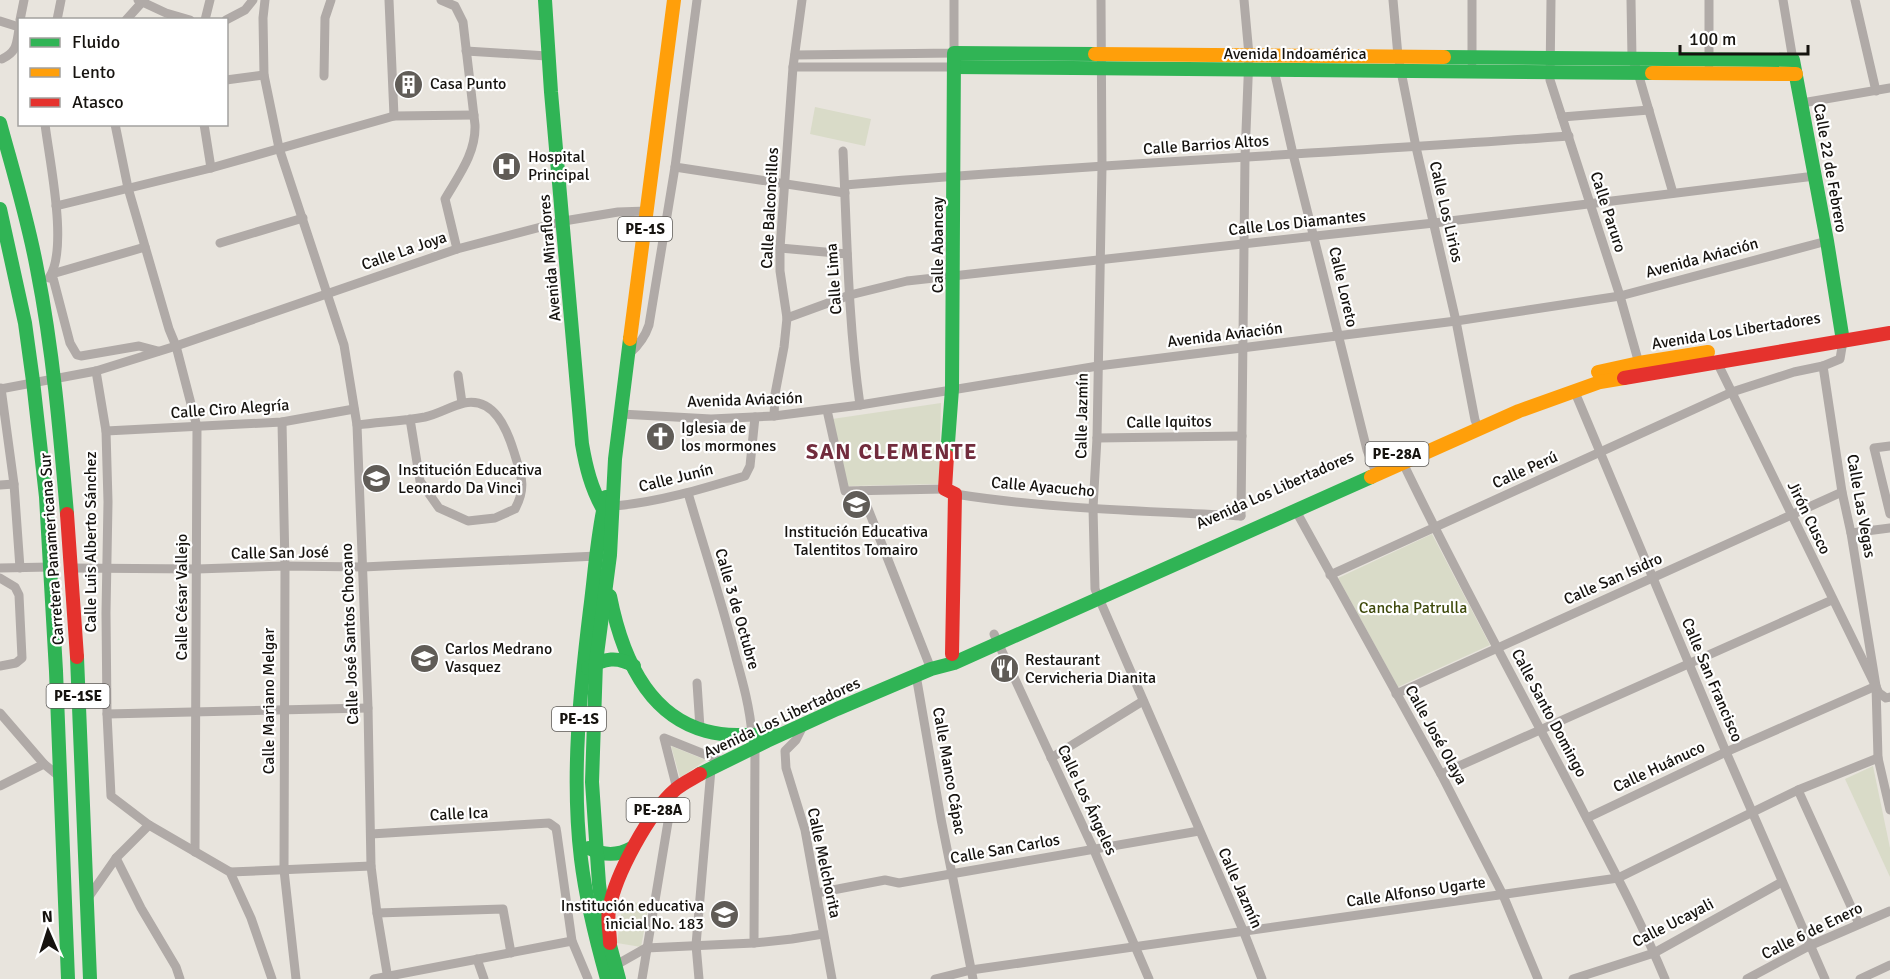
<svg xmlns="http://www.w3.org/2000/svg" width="1890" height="979" viewBox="0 0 1890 979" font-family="Signika,sans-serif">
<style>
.green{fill:#d9dbc8}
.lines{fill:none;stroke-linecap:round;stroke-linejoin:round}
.street{stroke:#b0aaa7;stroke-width:9}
.fast{stroke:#30b455;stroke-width:14}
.slow{stroke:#ff9f0a;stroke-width:14}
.jam{stroke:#e5322d;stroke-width:14}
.labels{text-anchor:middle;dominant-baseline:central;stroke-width:4.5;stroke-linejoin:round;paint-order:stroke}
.shield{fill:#fff;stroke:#5c5a57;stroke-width:1.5}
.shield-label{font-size:15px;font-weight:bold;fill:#16130f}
.street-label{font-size:16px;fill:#16130f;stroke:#fff}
.poi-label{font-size:16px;fill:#16130f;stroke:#fff;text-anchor:start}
.park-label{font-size:16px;fill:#3f4a0c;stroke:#fff}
.district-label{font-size:22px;font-weight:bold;letter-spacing:1.5px;fill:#722c3d;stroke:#fff}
</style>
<rect width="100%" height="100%" fill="#e8e4dd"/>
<g class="green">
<polygon points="815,107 871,119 865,146 810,134"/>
<polygon points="941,403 939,484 848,486 832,419"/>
<polygon points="1432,534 1490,645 1398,687 1338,578"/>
<polygon points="671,746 706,760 680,778"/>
<polygon points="1873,766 1890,848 1890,877 1845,779"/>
<polygon points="623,901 649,904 641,947 617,943"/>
</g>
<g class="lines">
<g class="street">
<polyline points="138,0 166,13 190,20"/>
<polyline points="265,0 263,18 264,75 279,148 344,345 357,425 368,708 371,866 377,913 388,979"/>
<polyline points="389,0 394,116"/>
<path d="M441 0 455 6 463 22 475 125C476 153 459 175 445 199L457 249"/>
<polyline points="1101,0 1102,167 1097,438 1093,508 1095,589 1243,930 1262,979"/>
<polyline points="1393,0 1398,56 1416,147 1456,321 1475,420 1479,429"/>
<polyline points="1472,0 1472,63"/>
<polyline points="1551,0 1550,80 1620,296 1640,367"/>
<polyline points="1631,0 1632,58 1638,73 1673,193"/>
<polyline points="1709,0 1709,65"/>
<polyline points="1783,0 1793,60"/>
<polyline points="1855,0 1876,91"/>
<polyline points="20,20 24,0"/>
<polyline points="57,20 61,0"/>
<polyline points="126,20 144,0"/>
<polyline points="205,20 210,0"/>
<polyline points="226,20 245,10 253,0"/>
<polyline points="0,21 19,27"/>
<polyline points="466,51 547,56"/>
<polyline points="795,55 954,53 954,0"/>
<path d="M2 59C19 51 16 42 20 24"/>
<polyline points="793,67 954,67"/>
<polyline points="1274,70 1293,154 1367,450 1377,475"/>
<polyline points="324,76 325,18 331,0"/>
<polyline points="226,80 264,75"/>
<polyline points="1802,103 1890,88"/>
<polyline points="1562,117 1649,110"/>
<path d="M45 124C49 159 69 249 49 278"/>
<polyline points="115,124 128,188 169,329 176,346 197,427 195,852"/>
<polyline points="204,124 211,168"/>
<path d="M843 151C847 236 848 321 860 405"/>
<polyline points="675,167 845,193"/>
<path d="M845 185C1086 164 1328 154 1569 136"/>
<polyline points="56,206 211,168 394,116 474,115"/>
<polyline points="220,243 303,218"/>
<polyline points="145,247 52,274 70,343 77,355 81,356 139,346 158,351"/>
<polyline points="780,248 847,254"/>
<polyline points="787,318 850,295 907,281 1434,223 1815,176"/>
<polyline points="1843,341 1840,359 1823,366 1842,492 1851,533 1876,686 1878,758 1890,810"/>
<path d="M630 353C639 345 645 337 649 325L675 167 697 0"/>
<polyline points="1717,362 1879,693 1886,698 1890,697"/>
<polyline points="96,371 106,431 108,502 106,613 107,714 111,796 149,825 230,872 251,918 272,979"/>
<polyline points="458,375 462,403"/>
<polyline points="1,388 14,484 20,568"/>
<polyline points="0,389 96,371 176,346 457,249 564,221 618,212 647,211"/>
<polyline points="1574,390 1726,752 1825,979"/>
<polyline points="827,410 845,491 945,489"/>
<polyline points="621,414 711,419 774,416 860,405 1098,366 1456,321 1620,296 1827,241"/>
<polyline points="774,416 775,394 784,347 787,318 780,271 780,248 793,67 802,0"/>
<polyline points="282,422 285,566 284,870 296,979"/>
<path d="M357 425C379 422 403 421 425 417 439 414 451 406 464 403 494 397 507 429 514 452 521 475 527 487 515 509L495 518 468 521 439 508 420 481 410 419"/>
<polyline points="106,431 282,422 354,409"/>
<polyline points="1097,438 1242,436"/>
<polyline points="1890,446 1874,448 1890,514"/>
<path d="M1403 463C1460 582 1525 698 1585 815 1613 869 1642 923 1665 979"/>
<polyline points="0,485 14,484"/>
<polyline points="861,491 931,669"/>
<path d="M688 493C704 548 722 602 736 658 743 683 750 708 752 735"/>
<path d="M955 494C1049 509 1146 511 1241 516"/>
<path d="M614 506C659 502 702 489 745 476L750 466 755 417"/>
<polyline points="1296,511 1441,774 1503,895 1538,979"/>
<polyline points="1241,516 1245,157 1249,55 1244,0"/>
<polyline points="1851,533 1890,528"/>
<polyline points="0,568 50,567"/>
<polyline points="72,568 197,569 285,566 363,567 597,556"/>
<polyline points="1330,575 1732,392 1794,372 1823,366"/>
<polyline points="0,578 15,587 19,595 22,658 16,663 0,666"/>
<polyline points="994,634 1093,848 1149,979"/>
<polyline points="916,675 941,819 973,979"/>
<polyline points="697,683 700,728"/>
<polyline points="1396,694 1842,492"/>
<polyline points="0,713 44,764 60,777"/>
<polyline points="107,714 368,708"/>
<polyline points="804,724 796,740 785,751 786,768 805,830 832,979"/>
<polyline points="1051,758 1143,701"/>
<polyline points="1441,774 1832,600"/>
<polyline points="0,786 44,764"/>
<polyline points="677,789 664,738 724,762"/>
<polyline points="1798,790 1859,924"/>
<polyline points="1587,818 1726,752 1876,686"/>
<polyline points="371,834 549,823 556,828 557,834 572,941 588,979"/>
<polyline points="116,858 149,825"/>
<polyline points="230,872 371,866"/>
<polyline points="817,893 885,880 899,883 1199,831"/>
<polyline points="88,898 116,858 141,908 176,967 180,979"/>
<polyline points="377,913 503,909 511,953"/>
<polyline points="754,943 755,747"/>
<polyline points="477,959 484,979"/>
<polyline points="616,965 646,948 754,943 792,939 823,934"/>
<polyline points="374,979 572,941"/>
<polyline points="642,979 668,822 669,812 665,800"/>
<polyline points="699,979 696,945 711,769"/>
<polyline points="935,979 971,970 1618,878 1798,790 1878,758"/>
<polyline points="1573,979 1654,953 1782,882"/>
<polyline points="1747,979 1809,946 1890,911"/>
<polyline points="1860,979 1890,965"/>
</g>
<g class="fast">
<path d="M545 0 551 92 582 444C586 467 591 488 603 509"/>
<polyline points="1444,57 1793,60 1827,241 1843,341"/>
<polyline points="954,67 1652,73"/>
<path d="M0 123C13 171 28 220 37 269 53 350 60 432 67 514"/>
<polyline points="0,209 25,323 33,381 46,497 56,671 68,979"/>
<polyline points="947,456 952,389 954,53 1095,54"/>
<path d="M606 497C597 534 595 572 590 610 580 692 571 776 581 859 586 900 596 940 607 979"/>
<path d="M610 596C621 652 646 715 706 731 729 737 752 735 775 734"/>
<polyline points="77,657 90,979"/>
<path d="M588 668C604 658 618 656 634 666"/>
<polyline points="700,774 767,741 837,709 931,669 954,663 1371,477"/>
<path d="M589 848C604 856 617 856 632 848"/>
<polyline points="619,979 604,923 599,884 592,782 596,662 610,555 615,459 630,339"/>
</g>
<g class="slow">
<polyline points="1095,54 1444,57"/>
<polyline points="1652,73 1796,74"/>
<polyline points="630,339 674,0"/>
<polyline points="1598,372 1639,363 1708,352"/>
<polyline points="1371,477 1519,411 1600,382 1624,378"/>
</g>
<g class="jam">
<polyline points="1624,378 1890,333"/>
<polyline points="947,456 945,489 955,494 952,654"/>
<polyline points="67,514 77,657"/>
<path d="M610 943C610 932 607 921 609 910 615 875 649 812 676 789 683 783 692 779 700 774"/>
</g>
</g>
<defs>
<symbol id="building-disc" viewBox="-11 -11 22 22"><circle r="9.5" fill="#605c57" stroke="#fff"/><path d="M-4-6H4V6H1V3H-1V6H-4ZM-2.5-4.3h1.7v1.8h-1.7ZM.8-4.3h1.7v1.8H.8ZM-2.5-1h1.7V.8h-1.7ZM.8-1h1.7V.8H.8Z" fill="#fff"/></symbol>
<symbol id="hospital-disc" viewBox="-11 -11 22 22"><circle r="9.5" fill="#605c57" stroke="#fff"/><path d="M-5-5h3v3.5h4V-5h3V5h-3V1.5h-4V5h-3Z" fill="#fff"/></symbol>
<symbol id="church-disc" viewBox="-11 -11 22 22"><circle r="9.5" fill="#605c57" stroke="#fff"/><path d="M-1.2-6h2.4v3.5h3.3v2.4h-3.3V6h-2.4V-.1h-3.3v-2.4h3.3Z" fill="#fff"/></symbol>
<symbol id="school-disc" viewBox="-11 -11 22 22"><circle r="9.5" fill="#605c57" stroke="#fff"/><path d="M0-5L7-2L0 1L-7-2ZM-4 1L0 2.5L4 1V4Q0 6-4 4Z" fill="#fff"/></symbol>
<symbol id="restaurant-disc" viewBox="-11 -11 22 22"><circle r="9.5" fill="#605c57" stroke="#fff"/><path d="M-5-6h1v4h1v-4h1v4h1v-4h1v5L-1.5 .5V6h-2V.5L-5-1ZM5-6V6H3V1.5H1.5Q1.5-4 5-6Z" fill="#fff"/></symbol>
</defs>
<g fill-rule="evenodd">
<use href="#building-disc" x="392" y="68" width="33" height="33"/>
<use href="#hospital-disc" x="490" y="150" width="33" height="33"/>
<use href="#church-disc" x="644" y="420" width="33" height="33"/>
<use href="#school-disc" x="360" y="462" width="33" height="33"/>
<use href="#school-disc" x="840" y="488" width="33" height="33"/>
<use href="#school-disc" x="408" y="642" width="33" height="33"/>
<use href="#restaurant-disc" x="988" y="652" width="33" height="33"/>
<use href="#school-disc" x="708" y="898" width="33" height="33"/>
</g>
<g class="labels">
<g class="shield">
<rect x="618" y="217" width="54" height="24" rx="4.5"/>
<rect x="1365.5" y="442" width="63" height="24" rx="4.5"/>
<rect x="46.5" y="684" width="63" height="24" rx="4.5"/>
<rect x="552" y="707" width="54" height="24" rx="4.5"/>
<rect x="626.5" y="798" width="63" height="24" rx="4.5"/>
</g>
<g class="shield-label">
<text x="645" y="229">PE-1S</text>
<text x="1397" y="454">PE-28A</text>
<text x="78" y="696">PE-1SE</text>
<text x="579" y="719">PE-1S</text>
<text x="658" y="810">PE-28A</text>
</g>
<g class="street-label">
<text x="1295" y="54">Avenida Indoamérica</text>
<text transform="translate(1206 145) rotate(-4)">Calle Barrios Altos</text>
<text transform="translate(1830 168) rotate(80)">Calle 22 de Febrero</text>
<text transform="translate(770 208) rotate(-87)">Calle Balconcillos</text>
<text transform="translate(1446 212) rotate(77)">Calle Los Lirios</text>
<text transform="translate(1608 212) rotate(72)">Calle Paruro</text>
<text transform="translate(1297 223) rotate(-6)">Calle Los Diamantes</text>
<text transform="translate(938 245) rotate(-90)">Calle Abancay</text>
<text transform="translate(404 251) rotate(-19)">Calle La Joya</text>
<text transform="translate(550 258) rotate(-95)">Avenida Miraflores</text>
<text transform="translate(1702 258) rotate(-15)">Avenida Aviación</text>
<text transform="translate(834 279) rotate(-94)">Calle Lima</text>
<text transform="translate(1343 287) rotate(77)">Calle Loreto</text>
<text transform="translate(1736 331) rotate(-9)">Avenida Los Libertadores</text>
<text transform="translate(1225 335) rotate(-7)">Avenida Aviación</text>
<text transform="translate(745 400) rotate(-2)">Avenida Aviación</text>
<text transform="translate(230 409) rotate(-4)">Calle Ciro Alegría</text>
<text transform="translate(1082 416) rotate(-89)">Calle Jazmín</text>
<text transform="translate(1169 422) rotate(-1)">Calle Iquitos</text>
<text transform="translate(1525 470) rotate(-24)">Calle Perú</text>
<text transform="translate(676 478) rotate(-14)">Calle Junín</text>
<text transform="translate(1043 487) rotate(5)">Calle Ayacucho</text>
<text transform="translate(1275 490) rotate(-24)">Avenida Los Libertadores</text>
<text transform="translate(1861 506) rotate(80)">Calle Las Vegas</text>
<text transform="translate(1809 518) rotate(64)">Jirón Cusco</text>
<text transform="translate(91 542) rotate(-90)">Calle Luis Alberto Sánchez</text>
<text transform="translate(52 549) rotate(-94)">Carretera Panamericana Sur</text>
<text transform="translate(280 553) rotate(-1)">Calle San José</text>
<text transform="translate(1613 579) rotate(-24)">Calle San Isidro</text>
<text transform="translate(182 597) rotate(-90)">Calle César Vallejo</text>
<text transform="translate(737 609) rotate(74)">Calle 3 de Octubre</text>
<text transform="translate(350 634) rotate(-92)">Calle José Santos Chocano</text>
<text transform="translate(1712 680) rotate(67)">Calle San Francisco</text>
<text transform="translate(269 701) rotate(-90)">Calle Mariano Melgar</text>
<text transform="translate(1549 713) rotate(62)">Calle Santo Domingo</text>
<text transform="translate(782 718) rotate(-25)">Avenida Los Libertadores</text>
<text transform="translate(1436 735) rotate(61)">Calle José Olaya</text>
<text transform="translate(1659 767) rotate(-25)">Calle Huánuco</text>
<text transform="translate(949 771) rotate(80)">Calle Manco Cápac</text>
<text transform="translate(1087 800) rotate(65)">Calle Los Ángeles</text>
<text transform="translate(459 814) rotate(-3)">Calle Ica</text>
<text transform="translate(1005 849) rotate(-10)">Calle San Carlos</text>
<text transform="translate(824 863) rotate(78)">Calle Melchorita</text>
<text transform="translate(1240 888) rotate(66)">Calle Jazmín</text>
<text transform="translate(1416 892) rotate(-8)">Calle Alfonso Ugarte</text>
<text transform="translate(1673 923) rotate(-27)">Calle Ucayali</text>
<text transform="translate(1812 931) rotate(-26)">Calle 6 de Enero</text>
</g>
<g class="poi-label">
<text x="430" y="84">Casa Punto</text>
<text x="528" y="157">Hospital<tspan x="528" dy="18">Principal</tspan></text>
<text x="681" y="428">Iglesia de<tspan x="681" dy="18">los mormones</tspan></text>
<text x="398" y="470">Institución Educativa<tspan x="398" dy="18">Leonardo Da Vinci</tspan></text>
<text x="856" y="532" text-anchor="middle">Institución Educativa<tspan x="856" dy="18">Talentitos Tomairo</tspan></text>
<text x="445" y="649">Carlos Medrano<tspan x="445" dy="18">Vasquez</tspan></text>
<text x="1025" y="660">Restaurant<tspan x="1025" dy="18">Cervicheria Dianita</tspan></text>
<text x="704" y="906" text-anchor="end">Institución educativa<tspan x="704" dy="18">inicial No. 183</tspan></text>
</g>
<g class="park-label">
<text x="1413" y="608">Cancha Patrulla</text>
</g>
<g class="district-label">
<text x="892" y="451">SAN CLEMENTE</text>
</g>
</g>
<rect x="18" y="18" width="210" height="108" fill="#ffffff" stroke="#a2a19f" stroke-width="1.5"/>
<rect x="30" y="38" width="30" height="9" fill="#30b455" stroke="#a2a19f" stroke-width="1.5"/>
<text x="72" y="48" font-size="18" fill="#16130f">Fluido</text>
<rect x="30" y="68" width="30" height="9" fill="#ff9f0a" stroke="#a2a19f" stroke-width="1.5"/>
<text x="72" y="78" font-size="18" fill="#16130f">Lento</text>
<rect x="30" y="98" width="30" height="9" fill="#e5322d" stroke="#a2a19f" stroke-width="1.5"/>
<text x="72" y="108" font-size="18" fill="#16130f">Atasco</text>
<g transform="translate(48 931) rotate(357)" stroke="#ffffff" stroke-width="4.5" paint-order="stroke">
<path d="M0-4.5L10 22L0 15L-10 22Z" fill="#16130f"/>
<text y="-9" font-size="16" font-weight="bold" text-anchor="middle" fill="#16130f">N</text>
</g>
<path d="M1680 45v9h128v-9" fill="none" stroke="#16130f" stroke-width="3"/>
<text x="1689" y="45" font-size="18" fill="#16130f" stroke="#ffffff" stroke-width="4.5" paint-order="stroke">100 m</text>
</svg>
